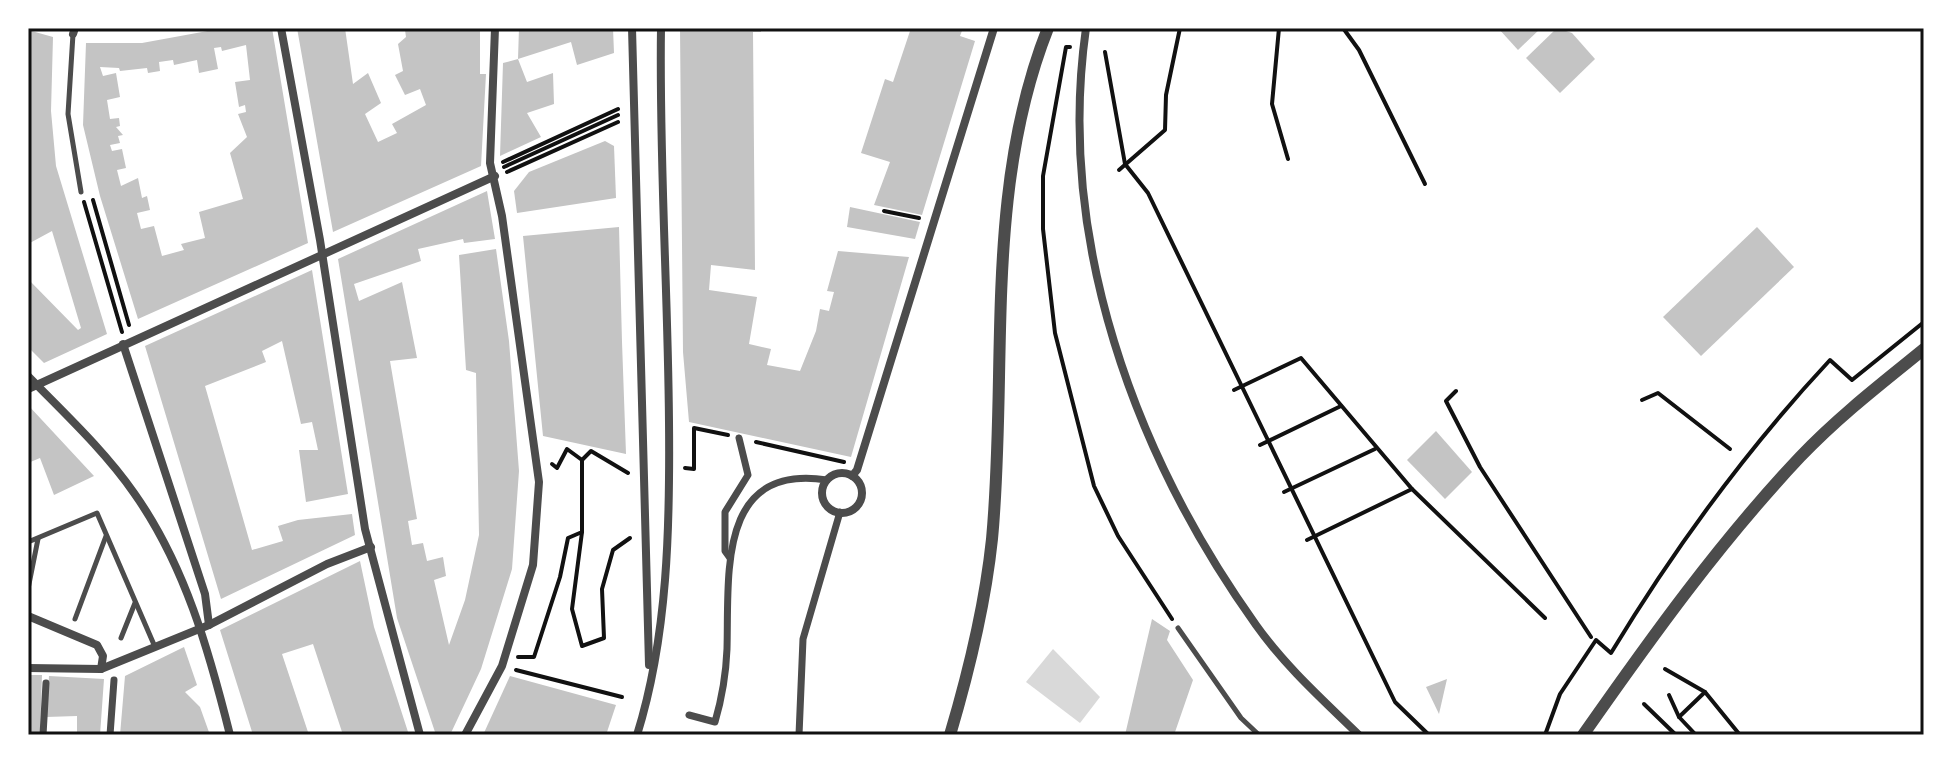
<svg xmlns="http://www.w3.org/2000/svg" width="1952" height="763" viewBox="0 0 1952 763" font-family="Jost,sans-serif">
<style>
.water{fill:#d9d9d9}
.building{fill:#c4c4c4;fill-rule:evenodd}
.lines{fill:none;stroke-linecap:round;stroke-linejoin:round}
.path{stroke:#111;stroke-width:4}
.service{stroke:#4c4c4c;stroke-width:5}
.pedestrian{stroke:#4c4c4c;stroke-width:7}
.minor{stroke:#4c4c4c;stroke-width:8}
.tertiary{stroke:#4c4c4c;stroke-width:12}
.neatline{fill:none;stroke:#111;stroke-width:3}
</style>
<rect width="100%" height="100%" fill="#fff"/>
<polygon class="water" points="1053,649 1100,697 1080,723 1026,682"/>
<g class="building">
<path d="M224 28H272L308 243 138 319 100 196 83 125 86 43H142ZM246 45 250 80 235 82 239 107 245 105 246 112 238 114 247 137 230 153 243 199 199 212 205 238 181 244 184 250 162 256 154 226 141 229 137 213 150 210 147 196 142 198 138 178 121 186 117 170 126 168 122 149 112 151 110 145 120 143 118 136 123 135 116 127 120 126 119 118 110 119 107 100 120 97 116 73 103 76 100 67 119 68 120 71 147 68 148 73 160 71 159 62 173 60 174 65 197 60 199 73 218 69 214 48 221 47 222 51Z"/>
<polygon points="297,28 345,28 353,84 368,73 381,103 365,114 378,142 397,133 392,124 426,105 420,89 405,95 395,75 403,71 398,44 406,37 405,30 480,28 480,74 486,74 481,166 333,232"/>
<polygon points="519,28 613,28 614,53 577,65 571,42 518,59"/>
<polygon points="680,28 761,28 761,32 753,32 755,270 711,265 709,290 757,297 749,344 771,349 767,365 800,371 816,331 820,309 829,311 834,292 827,291 838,251 909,257 851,457 689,422 683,352"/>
<polygon points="911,28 963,28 960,36 975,41 922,215 874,205 890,162 861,153 885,79 893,82"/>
<polygon points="1498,28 1541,28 1518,50"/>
<polygon points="1557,28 1572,33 1595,59 1560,93 1526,58"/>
<polygon points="28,30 53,37 51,111 56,166 107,334 44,363 28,347 28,279 78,330 81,328 52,231 28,244"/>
<polygon points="518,59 527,82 553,73 554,104 527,113 541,137 500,156 503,63"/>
<polygon points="605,141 614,146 616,198 517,213 514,191 529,172"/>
<polygon points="487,191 495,239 464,243 463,239 418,249 421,261 354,284 359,301 402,282 417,358 390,361 417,519 408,521 412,545 423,543 427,561 443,557 446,576 434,580 449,645 465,600 479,535 476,373 466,370 459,255 496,249 509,341 519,471 512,569 481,669 450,735 436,735 397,618 338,259"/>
<polygon points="850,207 920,222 915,239 847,227"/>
<polygon points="619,227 622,342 626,454 543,436 523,236"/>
<polygon points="1757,227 1794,267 1701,356 1663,317"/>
<polygon points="312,270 348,494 306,502 299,450 318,450 312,422 301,424 282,341 262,351 266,362 205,386 252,550 283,541 278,526 298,520 352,514 355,535 221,599 145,346"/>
<polygon points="28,405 94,476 54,495 40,458 28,463"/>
<polygon points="1436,431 1472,472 1445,499 1407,460"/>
<polygon points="360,561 374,627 409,735 343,735 313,644 282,654 309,735 253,735 220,630"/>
<polygon points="1152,619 1170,631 1167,640 1193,680 1174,735 1125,735"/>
<polygon points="184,647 197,685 185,692 200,707 210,735 120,735 125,676"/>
<polygon points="28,675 42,675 40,735 28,735"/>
<polygon points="49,676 104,679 100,735 77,735 77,716 46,717"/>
<polygon points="510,676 616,705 606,735 483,735"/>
<polygon points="1447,679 1439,714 1426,687"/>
</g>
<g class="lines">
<g class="path">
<polyline points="1279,28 1272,104 1288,159"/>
<polyline points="1343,28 1359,50 1425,184"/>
<polyline points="1070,47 1066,47 1043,176 1043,229 1055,333 1094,486 1118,536 1172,619"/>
<polyline points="1105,52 1125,164 1148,193 1395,702 1429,735"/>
<polyline points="503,162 618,109"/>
<polyline points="504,167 618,115"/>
<polyline points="1119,170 1165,130 1166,95 1180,28"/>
<polyline points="507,172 618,122"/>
<polyline points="93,200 129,325"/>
<polyline points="84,202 122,332"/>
<polyline points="884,211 919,218"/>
<polyline points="1234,390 1301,358 1412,489 1545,618"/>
<polyline points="1456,391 1446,401 1480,467 1591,637"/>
<polyline points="1642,400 1658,393 1730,449"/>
<polyline points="756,442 844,462"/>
<polyline points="1260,445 1341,406"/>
<polyline points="552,464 557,468 567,449 582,460"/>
<polyline points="685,468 694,469 694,428 728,435"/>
<polyline points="1284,492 1375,449"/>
<polyline points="582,532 572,609 582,646 604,638 602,589 613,550 630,538"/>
<polyline points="1307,540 1412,489"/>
<polyline points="518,657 534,657 560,577 568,538 582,532 582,460 591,451 628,473"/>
<polyline points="1665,669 1705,692 1740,735"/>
<polyline points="516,670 622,697"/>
<polyline points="1669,695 1679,717 1696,735"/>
<polyline points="1644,704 1676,735"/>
<polyline points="1679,717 1705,692"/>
<path d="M1545 735 1560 694 1596 640 1611 653C1674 549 1747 449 1830 360L1852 380 1924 322"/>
</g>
<g class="service">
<polyline points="73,34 68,114 81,192"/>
<polyline points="28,542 97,513 155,647"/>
<polyline points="28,589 38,539"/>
<polyline points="75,619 106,536"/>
<polyline points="1178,628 1241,718 1259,735"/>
<polyline points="121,638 135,603"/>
</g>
<g class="pedestrian">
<polyline points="730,558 725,551 725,512 748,475 739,438"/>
<path d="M689 715 715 722C722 698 726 674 727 649 729 574 717 463 827 480"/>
<polyline points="43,735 46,683"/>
<polyline points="110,735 114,680"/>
<polyline points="799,735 803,639 840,512"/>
</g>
<g class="minor">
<polyline points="281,28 320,240 365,529 420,735"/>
<polyline points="632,28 649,665"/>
<path d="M1086 28C1056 239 1134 454 1256 625 1285 666 1323 700 1359 735"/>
<polyline points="73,34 75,28"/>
<polyline points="123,344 205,594 209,625"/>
<path d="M28 376C64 413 104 450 134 493 185 565 209 651 230 735"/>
<polyline points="28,389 495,176"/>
<circle cx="842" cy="493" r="20"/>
<polyline points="852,476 857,470 994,28"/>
<polyline points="28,616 97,645 103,656 101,669"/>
<polyline points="28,668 101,669 209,625 327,564 371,547"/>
<polyline points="465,735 502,666 533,565 539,482 502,216 490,163 495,28"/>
<path d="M637 735C668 636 670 525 669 422 668 291 659 159 661 28"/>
</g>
<g class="tertiary">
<path d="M950 735C969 671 985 606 992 539 1008 368 983 192 1048 28"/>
<path d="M1583 735C1651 638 1719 543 1800 457 1838 417 1882 383 1924 349"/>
</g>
</g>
<rect width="1952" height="763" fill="none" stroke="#ffffff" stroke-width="60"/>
<rect x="30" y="30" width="1892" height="703" class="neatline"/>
</svg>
